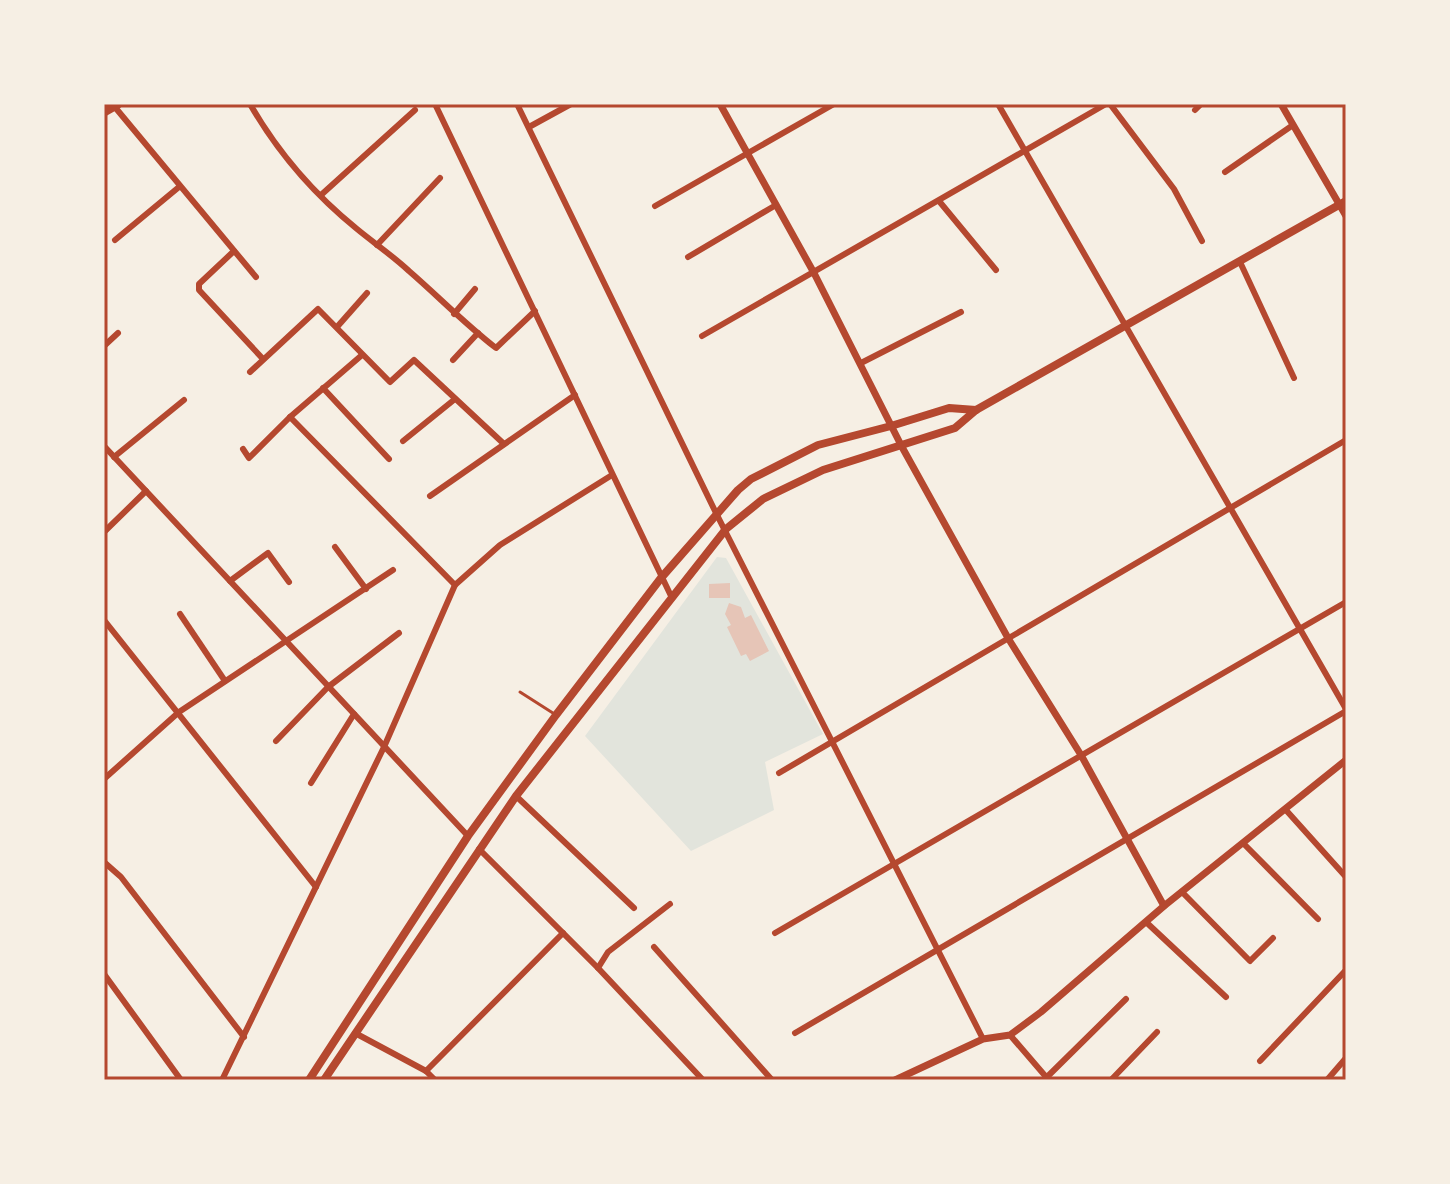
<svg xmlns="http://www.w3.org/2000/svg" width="1450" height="1184" viewBox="0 0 1450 1184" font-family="'Titillium Web',sans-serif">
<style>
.green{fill:#e2e4dc}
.building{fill:#e6c5b7}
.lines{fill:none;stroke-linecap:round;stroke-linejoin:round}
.service{stroke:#b5482f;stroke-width:3}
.minor{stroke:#b5482f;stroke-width:6}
.tertiary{stroke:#b5482f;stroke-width:7}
.secondary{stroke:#b5482f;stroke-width:8}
.primary{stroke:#b5482f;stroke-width:9}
.neatline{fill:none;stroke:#b5482f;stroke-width:3}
</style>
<rect width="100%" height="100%" fill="#f6efe4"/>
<polygon class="green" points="717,557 726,558 823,734 765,762 774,810 691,851 585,736"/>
<g class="building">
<polygon points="730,583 730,598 709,598 709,584"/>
<polygon points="729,603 741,607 745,618 751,615 769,651 750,661 746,654 741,656 727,627 731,625 725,614"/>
</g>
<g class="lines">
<polyline class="service" points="520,692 556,715"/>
<g class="minor">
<path d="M250 104C277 151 315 195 357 229 374 243 393 256 409 271 439 297 465 324 496 348L535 311"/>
<polyline points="435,104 672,598"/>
<polyline points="517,104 716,513 983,1039"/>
<polyline points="998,104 1346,709"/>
<polyline points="1110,104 1174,189 1202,241"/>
<polyline points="114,106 256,277"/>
<polyline points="1195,110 1201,104"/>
<polyline points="529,127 571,104"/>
<polyline points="1225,172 1293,125"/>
<polyline points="321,195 415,110"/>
<polyline points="939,201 996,270"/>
<polyline points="655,206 834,104"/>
<polyline points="115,240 179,187"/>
<polyline points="377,245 440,178"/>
<polyline points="234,251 199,284 199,290 263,359"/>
<polyline points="688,257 776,205"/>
<polyline points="1240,262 1294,378"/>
<polyline points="454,314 475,289"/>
<polyline points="337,327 367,293"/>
<polyline points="702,336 1106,104"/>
<polyline points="104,346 118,333"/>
<polyline points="453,360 478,333"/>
<polyline points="861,363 961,312"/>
<polyline points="250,372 318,309 390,382 414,360 504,444"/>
<polyline points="323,388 389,459"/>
<polyline points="290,417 455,585"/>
<polyline points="403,441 455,399"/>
<polyline points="104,446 468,836"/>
<polyline points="243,449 249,458 290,417 362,355"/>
<polyline points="114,457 184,400"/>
<polyline points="430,496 575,395"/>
<polyline points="104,532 146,491"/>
<polyline points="335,547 366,589"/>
<polyline points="230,581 268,553 289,582"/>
<polyline points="180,614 225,681"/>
<polyline points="104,620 316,887"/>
<polyline points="276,741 328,687 399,633"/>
<polyline points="779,773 1346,440"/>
<polyline points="104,779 179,712 393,570"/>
<polyline points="311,783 354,714"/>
<polyline points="516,796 634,908"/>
<polyline points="1285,809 1346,877"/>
<polyline points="1243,843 1318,919"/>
<polyline points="479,849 598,968 703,1080"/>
<polyline points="104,862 121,877 244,1037"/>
<polyline points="1182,892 1250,961 1273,938"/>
<polyline points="1146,922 1226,997"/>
<polyline points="775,933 1346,602"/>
<polyline points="654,947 772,1080"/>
<polyline points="598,968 608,952 670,904"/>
<polyline points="104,974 181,1080"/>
<polyline points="355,1033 426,1071 435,1080"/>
<polyline points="795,1033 1346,711"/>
<polyline points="1010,1035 1047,1078"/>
<polyline points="1260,1061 1346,970"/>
<polyline points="426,1071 563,933"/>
<polyline points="1047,1077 1126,999"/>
<polyline points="222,1080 384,747 455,585 500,545 612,475"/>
<polyline points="1111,1080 1157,1032"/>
<polyline points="1327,1080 1346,1058"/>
</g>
<g class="tertiary">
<polyline points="720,104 814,273 902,447 1008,638 1081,755 1164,906"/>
<polyline points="1281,104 1346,216"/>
<polyline points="895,1080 983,1039 1010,1035 1041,1012 1164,906 1346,760"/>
</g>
<g class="secondary">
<polyline points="309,1080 468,836 556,715 661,578 738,490 751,479 818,445 891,426 949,408 976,410"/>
<polyline points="324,1080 516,796 726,529 763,499 823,470 955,428 976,410 1346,201"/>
</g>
<polyline class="primary" points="104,112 118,104"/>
</g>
<rect width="1450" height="1184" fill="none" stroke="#f6efe4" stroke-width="212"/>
<rect x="106" y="106" width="1238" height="972" class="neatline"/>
</svg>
